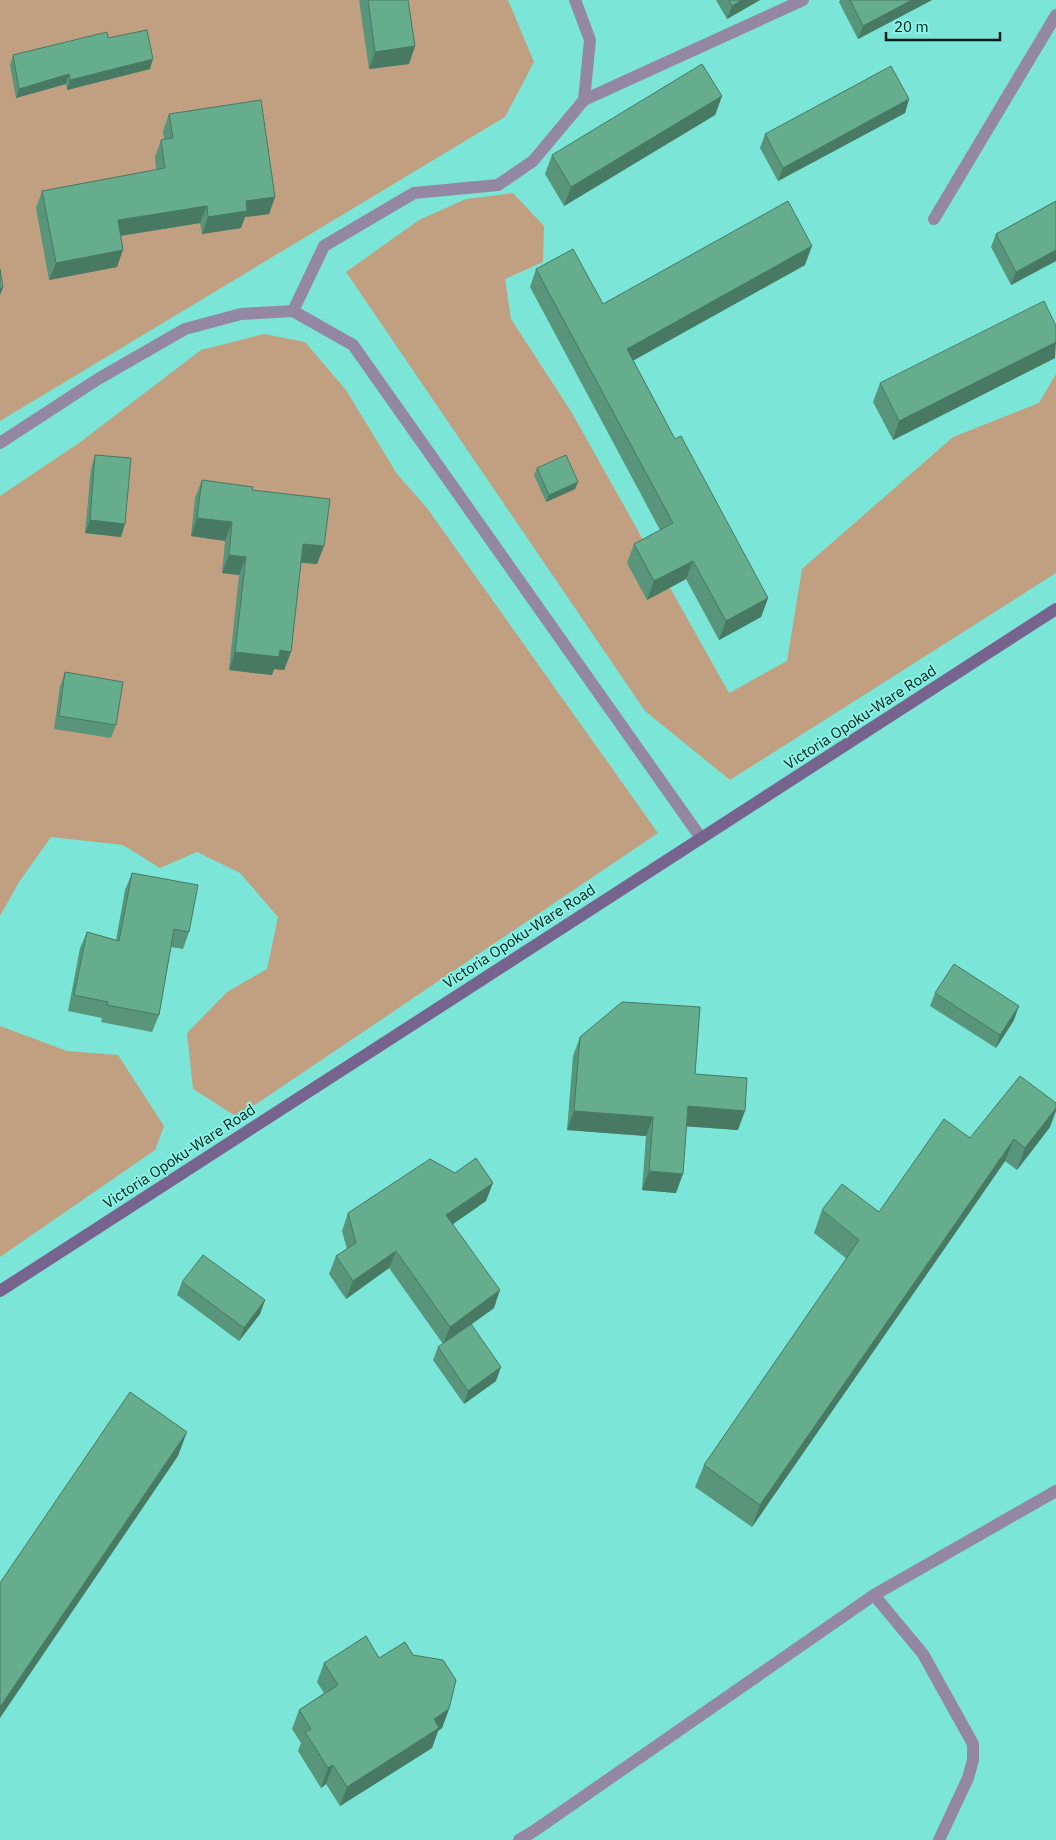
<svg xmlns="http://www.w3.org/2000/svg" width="1056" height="1840" viewBox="0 0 1056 1840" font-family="'IBM Plex Sans',sans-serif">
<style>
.green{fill:#c1a082}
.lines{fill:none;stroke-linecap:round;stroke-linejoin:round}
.service{stroke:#9387a4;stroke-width:12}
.minor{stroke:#9387a4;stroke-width:12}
.secondary{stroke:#77648e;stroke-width:12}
.wall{fill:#58957a}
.shaded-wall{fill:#477963}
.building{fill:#66ad8e;stroke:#477963}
.labels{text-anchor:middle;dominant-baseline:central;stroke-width:4;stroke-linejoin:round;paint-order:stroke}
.street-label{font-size:15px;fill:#001d1a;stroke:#89f2e4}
</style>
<rect width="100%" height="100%" fill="#7be5d7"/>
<g class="green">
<polygon points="0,0 508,0 534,62 505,117 0,421"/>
<polygon points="513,193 544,226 543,262 505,279 511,319 572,413 729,693 787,661 802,569 953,437 1039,403 1056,374 1056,573 730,780 645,711 346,272 419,220 466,199"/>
<polygon points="264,334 305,342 346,390 397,474 427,508 658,833 237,1117 193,1089 187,1033 227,992 267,969 278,917 240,873 197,852 160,868 123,845 51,837 19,882 0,916 0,496 79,443 201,350"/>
<polygon points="0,1026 67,1051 118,1055 164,1126 155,1150 0,1257"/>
</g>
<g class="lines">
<polyline class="service" points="874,1595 923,1654 973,1744 973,1760 968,1778 939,1840"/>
<g class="minor">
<polyline points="584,100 803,0"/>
<polyline points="934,219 1056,15"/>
<polyline points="293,311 324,246 414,193 498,185 533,161 584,100 590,40 575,0"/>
<polyline points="0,443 98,379 185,329 241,314 293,311 353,345 701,838"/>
<polyline points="519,1840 534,1831 874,1595 1056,1491"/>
</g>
<polyline class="secondary" points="0,1291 1056,609"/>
</g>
<g class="wall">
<polygon points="359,0 408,0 415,46 409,64 369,69"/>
<polygon points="716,0 760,0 727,19"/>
<polygon points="840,0 932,0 858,39 839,2"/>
<polygon points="108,38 150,69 67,90 66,84 16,98 10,65 13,55"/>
<polygon points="722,96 715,115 564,206 545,174 552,155"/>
<polygon points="909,99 905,113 778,181 760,148 765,134"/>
<polygon points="169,114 275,197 269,214 245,217 241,228 202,234 200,223 121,236 117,267 49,280 36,208 42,191 156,170 155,157 161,140 164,139 163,131"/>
<polygon points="1056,201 1056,261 1011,285 991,247 996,234"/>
<polygon points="805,265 633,360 675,439 768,598 761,617 719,640 686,579 647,600 627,563 634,544 660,530 530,287 536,269 603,304"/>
<polygon points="1055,358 893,440 873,402 880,383"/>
<polygon points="95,455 121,537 85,533 91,468"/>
<polygon points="537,468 578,482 575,489 546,502 534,475"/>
<polygon points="202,480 252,490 317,564 301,563 291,652 284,670 274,669 272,675 229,670 239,575 222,573 225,541 191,536 195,498"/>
<polygon points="65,672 116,725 111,738 54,729 60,686"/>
<polygon points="132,873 189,932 183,949 171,947 159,1015 152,1032 101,1022 102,1018 68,1011 80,948 87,932 116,940 125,890"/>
<polygon points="935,993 1014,1020 996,1048 930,1006"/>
<polygon points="580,1037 695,1074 738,1130 686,1126 676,1193 642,1190 646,1136 567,1130 573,1056"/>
<polygon points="1050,1127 1017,1170 1005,1161 752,1527 695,1487 704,1465 847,1259 814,1233 822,1210 879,1212 970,1138"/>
<polygon points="486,1201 453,1224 494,1308 471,1324 496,1381 464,1404 433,1360 438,1347 443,1344 389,1268 346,1299 329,1274 336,1256 347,1249 342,1231 348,1213"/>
<polygon points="182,1282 265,1300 260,1314 239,1341 177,1295"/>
<polygon points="413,1655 449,1709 442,1728 438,1731 432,1748 340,1806 326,1784 321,1788 298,1751 301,1743 292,1729 299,1710 324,1693 317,1682 324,1663"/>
</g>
<g class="shaded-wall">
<polygon points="742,0 760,0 727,19 732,6"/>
<polygon points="912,0 932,0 858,39 863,26"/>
<polygon points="415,46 409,64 369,69 375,52"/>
<polygon points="153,59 150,69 67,90 70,80"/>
<polygon points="69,74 66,84 16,98 19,89"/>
<polygon points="722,96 715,115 564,206 571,187"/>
<polygon points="909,99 905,113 778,181 783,168"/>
<polygon points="275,197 269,214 245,217 241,228 202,234 208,217 246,201"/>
<polygon points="207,206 200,223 112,237 118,220"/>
<polygon points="812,246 805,265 620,368 627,349"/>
<polygon points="123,250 117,267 49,280 56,263"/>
<polygon points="1056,250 1056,261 1011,285 1016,272"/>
<polygon points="0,288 3,288 0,295"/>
<polygon points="1056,342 1055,358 893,440 899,421"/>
<polygon points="578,482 575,489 546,502 549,495"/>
<polygon points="197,518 232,522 225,541 191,536"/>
<polygon points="90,520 125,524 121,537 85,533"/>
<polygon points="303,544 324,546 317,564 297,562"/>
<polygon points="229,555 246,557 239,575 222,573"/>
<polygon points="693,561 686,579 647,600 654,581"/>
<polygon points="768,598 761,617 719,640 726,621"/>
<polygon points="280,650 291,652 284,670 274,669 272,675 229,670 235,652"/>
<polygon points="1019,1006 1014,1020 996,1048 1000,1035"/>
<polygon points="688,1106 745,1111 738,1130 681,1126"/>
<polygon points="1056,1108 1056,1111 1050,1127 1017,1170 1025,1148"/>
<polygon points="574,1111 653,1117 646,1136 567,1130"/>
<polygon points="1014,1139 1005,1161 752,1527 760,1505"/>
<polygon points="649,1171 683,1174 676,1193 642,1190"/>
<polygon points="493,1183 486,1201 440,1233 446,1215"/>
<polygon points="396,1251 389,1268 346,1299 353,1281"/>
<polygon points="500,1290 494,1308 443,1345 450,1327"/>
<polygon points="265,1300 260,1314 239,1341 244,1328"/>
<polygon points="501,1367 496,1381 464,1404 468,1391"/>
<polygon points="187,1432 178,1456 0,1718 0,1707"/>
<polygon points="449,1709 442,1728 438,1731 432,1748 340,1806 347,1787 434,1719"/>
<polygon points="333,1765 326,1784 321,1788 328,1768"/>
</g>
<g class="building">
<polygon points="368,0 408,0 415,46 375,52"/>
<polygon points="729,0 742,0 732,6"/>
<polygon points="850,0 912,0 863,26"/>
<polygon points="147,30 153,59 70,80 69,74 19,89 13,55 107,32 108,38"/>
<polygon points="702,64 722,96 571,187 552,155"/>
<polygon points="891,66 909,99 783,168 765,134"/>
<polygon points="261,100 275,197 246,201 247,211 208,217 207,206 118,220 123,250 56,263 42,191 165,168 161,140 173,138 169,114"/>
<polygon points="788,201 812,246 627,349 675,439 681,436 768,598 726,621 693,561 654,581 634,544 673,523 536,269 573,249 603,304"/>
<polygon points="1056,201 1056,250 1016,272 996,234"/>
<polygon points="0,269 3,288 0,288"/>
<polygon points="1044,301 1056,326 1056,342 899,421 880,383"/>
<polygon points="95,455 131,458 125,524 90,520"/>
<polygon points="566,455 578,482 549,495 537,468"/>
<polygon points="202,480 253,487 252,490 330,499 324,546 303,544 291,652 280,650 279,657 235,652 246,557 229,555 232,522 197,518"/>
<polygon points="65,672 123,682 116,725 59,716"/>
<polygon points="132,873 198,885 189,932 174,929 159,1015 107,1005 108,1002 74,995 87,932 119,941"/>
<polygon points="954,964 1019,1006 1000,1035 935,993"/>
<polygon points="622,1002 700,1007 695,1074 747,1078 745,1111 688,1106 683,1174 649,1171 653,1117 574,1111 580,1037"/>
<polygon points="1020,1076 1056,1103 1056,1108 1025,1148 1014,1139 760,1505 704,1465 859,1240 822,1210 842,1184 879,1212 944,1119 970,1138"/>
<polygon points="476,1158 493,1183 446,1215 500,1290 450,1327 396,1251 353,1281 336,1256 356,1243 348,1213 430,1159 455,1173"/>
<polygon points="203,1255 265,1300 244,1328 182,1282"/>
<polygon points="471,1324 501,1367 468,1391 438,1347"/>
<polygon points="130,1392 187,1432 0,1707 0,1583"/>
<polygon points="366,1636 379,1658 405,1642 413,1655 443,1660 456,1680 449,1709 434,1719 439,1728 347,1787 333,1765 328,1768 305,1732 311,1729 299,1710 338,1685 324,1663"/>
</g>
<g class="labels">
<g class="street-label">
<text transform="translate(860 717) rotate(-33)">Victoria Opoku-Ware Road</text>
<text transform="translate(519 936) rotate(-33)">Victoria Opoku-Ware Road</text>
<text transform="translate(179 1156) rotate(-33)">Victoria Opoku-Ware Road</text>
</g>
</g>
<path d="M886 32v8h114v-8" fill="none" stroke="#001d1a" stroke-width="2.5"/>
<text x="894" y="32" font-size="15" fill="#001d1a" stroke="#89f2e4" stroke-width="4" paint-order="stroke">20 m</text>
</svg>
